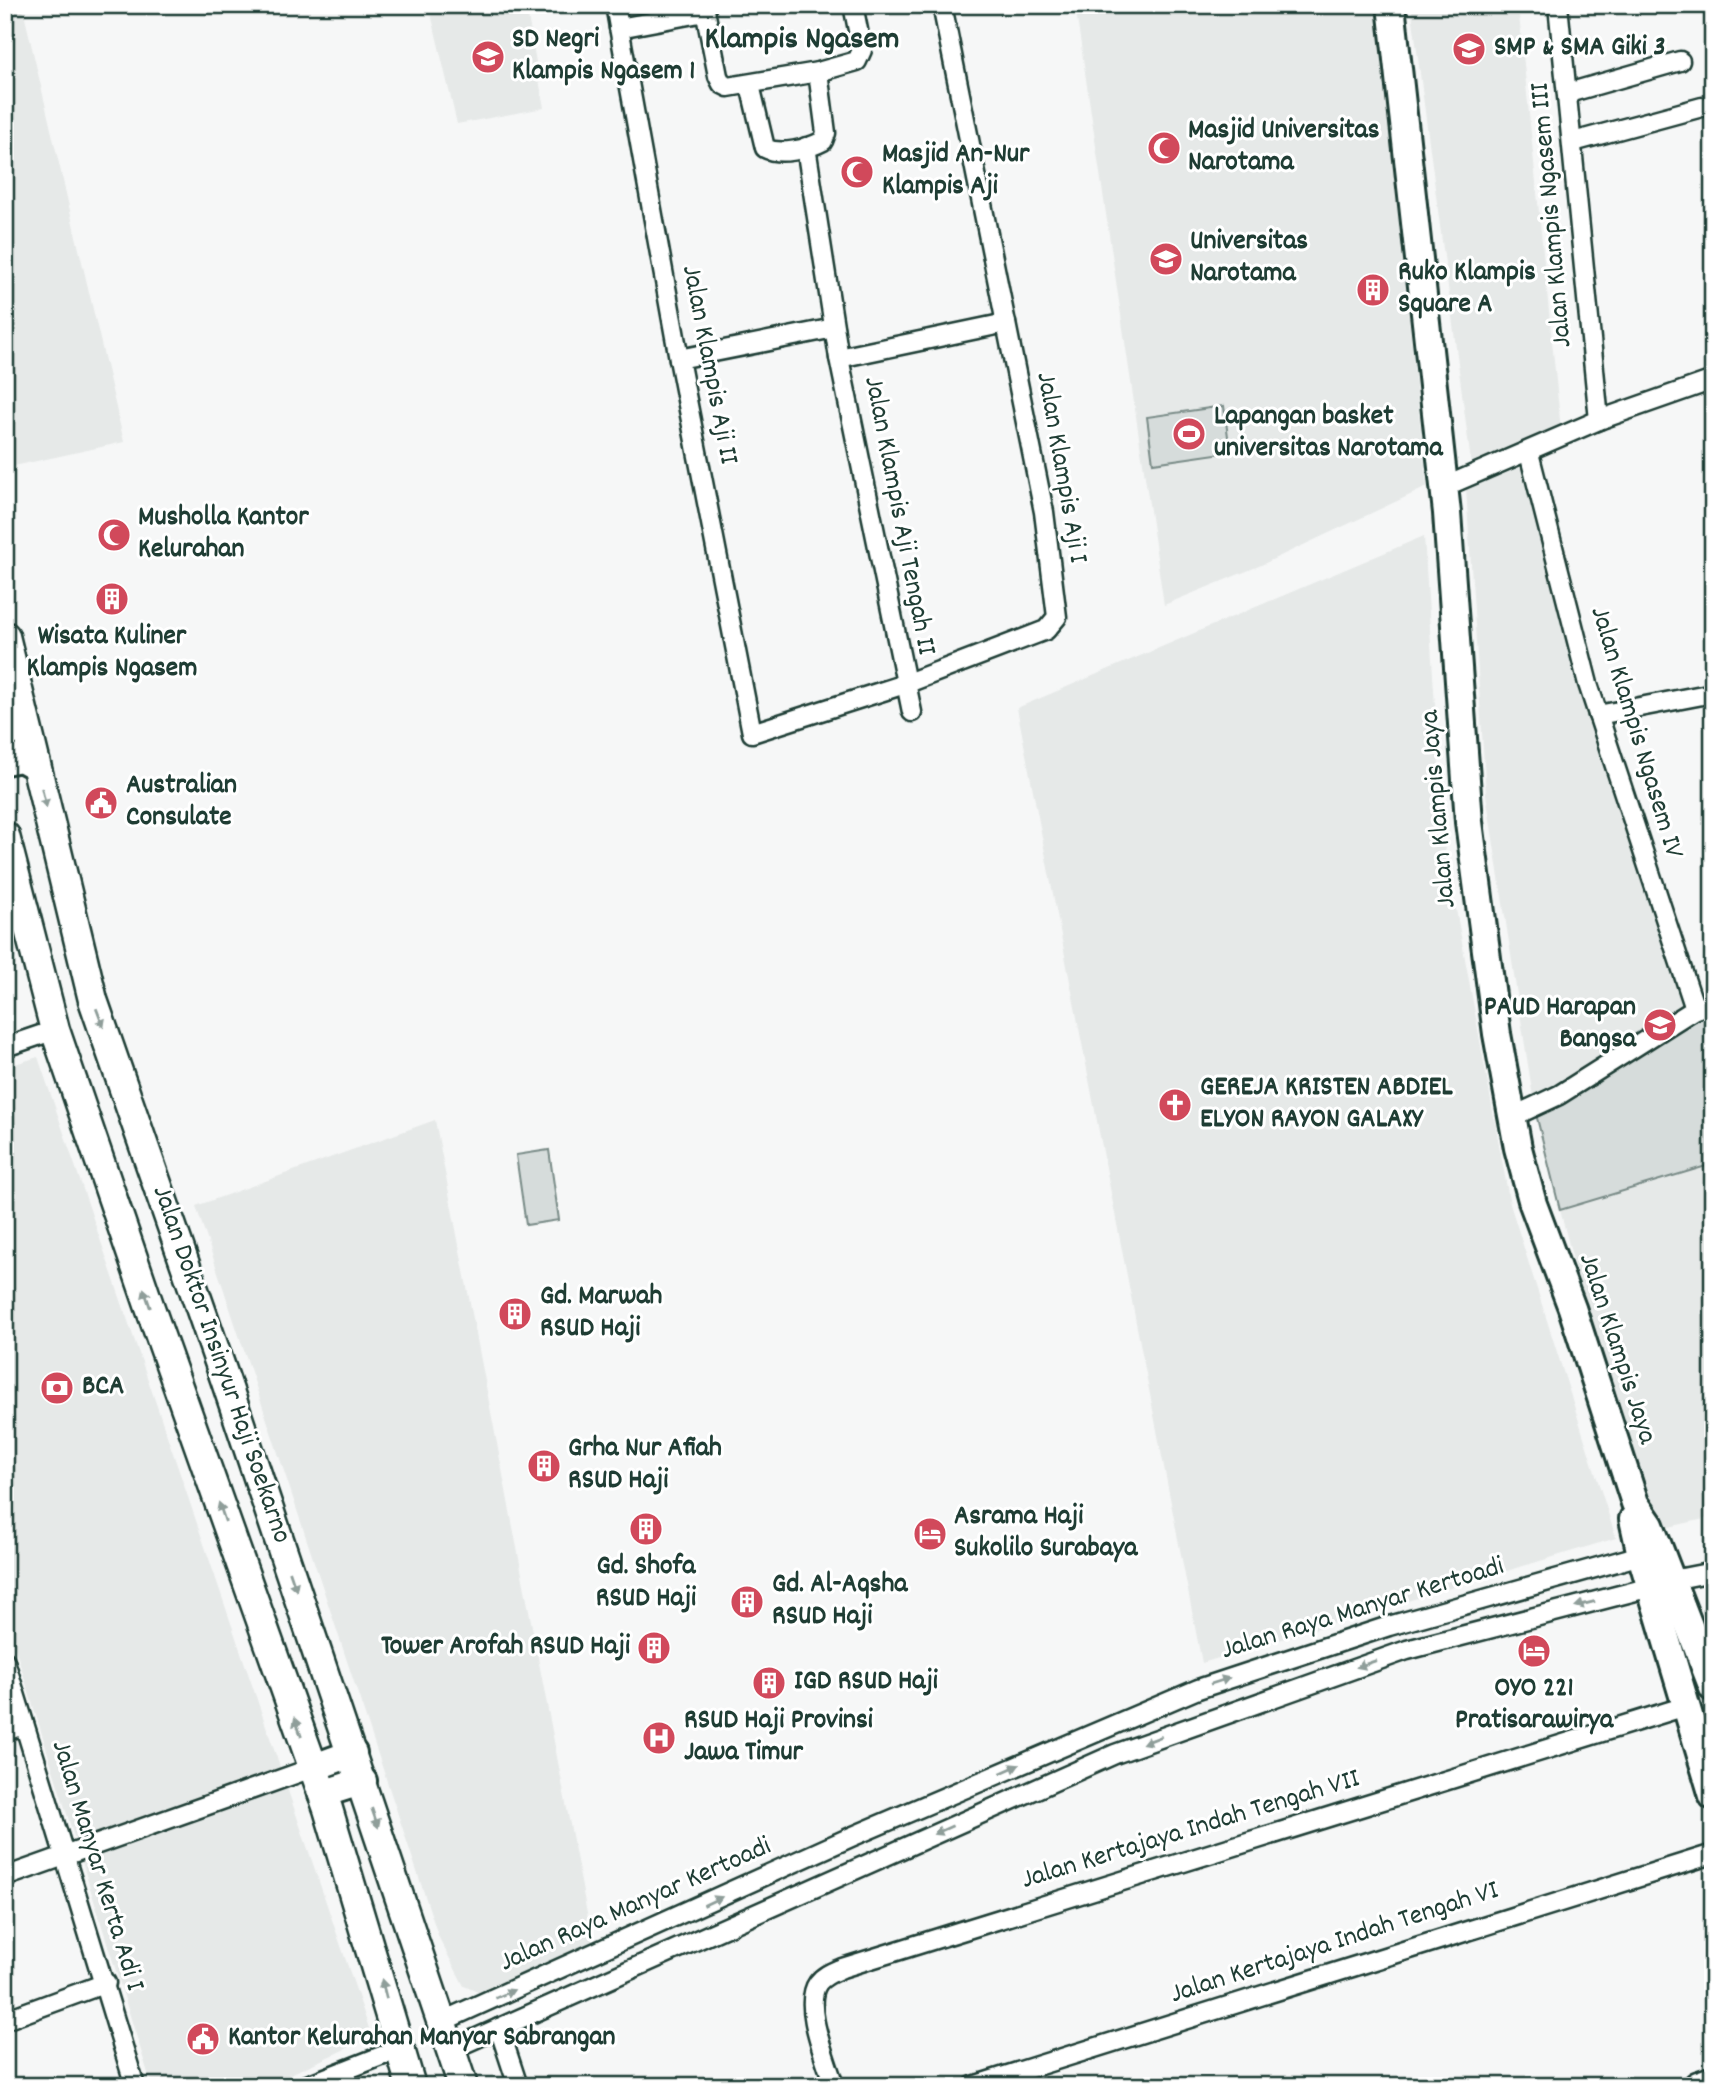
<svg xmlns="http://www.w3.org/2000/svg" width="1718" height="2091" viewBox="0 0 1718 2091" font-family="Dekko,sans-serif">
<style>
.built{fill:#e6e9e8}
.green{fill:#d6dcdb;stroke:#7a8c88;stroke-width:2}
.lines{fill:none;stroke-linecap:round;stroke-linejoin:round}
.minor-casing{stroke:#1f3d34;stroke-width:23}
.secondary-casing{stroke:#1f3d34;stroke-width:32}
.primary-casing{stroke:#1f3d34;stroke-width:33}
.minor{stroke:#fff;stroke-width:18}
.secondary{stroke:#fff;stroke-width:26}
.primary{stroke:#fff;stroke-width:28}
.oneway{fill:#8f9e9a}
.labels{text-anchor:middle;dominant-baseline:central;stroke-width:6;stroke-linejoin:round;paint-order:stroke}
.poi-label{font-size:28px;font-weight:bold;fill:#1f3d34;stroke:#fff;text-anchor:start}
.street-label{font-size:28px;fill:#1f3d34;stroke:#fff}
.quarter-label{font-size:32px;font-weight:bold;fill:#1f3d34;stroke:#fff}
</style>
<rect width="100%" height="100%" fill="#f6f7f7"/>
<filter id="ink" filterUnits="userSpaceOnUse"><feTurbulence type="fractalNoise" baseFrequency=".0143" numOctaves="2"/><feDisplacementMap in="SourceGraphic" scale="14" xChannelSelector="R" yChannelSelector="G"/><feConvolveMatrix kernelMatrix="1 2 1 2 8 2 1 2 1" color-interpolation-filters="sRGB"/></filter>
<g filter="url(#ink)">
<g class="built">
<polygon points="5,5 22,5 124,442 5,468"/>
<polygon points="429,5 526,5 544,108 457,124"/>
<polygon points="1075,5 1376,5 1427,487 1259,566 1164,605"/>
<polygon points="1411,5 1518,5 1561,430 1471,462"/>
<polygon points="1524,466 1689,1019 1535,1110 1486,794 1466,489"/>
<polygon points="1424,536 1444,844 1510,1204 1616,1538 1202,1663 1017,708"/>
<polygon points="38,1057 372,2037 264,2086 152,2086 5,1616 5,1067"/>
<polygon points="435,1120 594,1950 480,1993 464,1986 439,1938 196,1206"/>
<polygon points="1713,1163 1713,1517 1660,1529 1592,1333 1560,1210"/>
</g>
<g class="green">
<polygon points="1224,406 1230,452 1153,463 1147,417"/>
<polygon points="1706,1017 1713,1048 1713,1164 1560,1210 1535,1110 1689,1019"/>
<polygon points="549,1150 559,1220 526,1225 516,1155"/>
</g>
<g class="lines">
<defs>
<g id="minor">
<polyline points="615,5 679,359 752,733 905,684 1046,630 1057,617 1044,512 942,5"/>
<polyline points="704,5 718,76 722,84 728,87 818,72 857,61 862,50 853,5"/>
<polyline points="1558,5 1599,420"/>
<polyline points="619,28 705,12"/>
<path d="M750 85 765 148C780 156 808 149 823 141L826 133 818 72"/>
<polyline points="1568,93 1680,61"/>
<polyline points="1573,142 1702,107"/>
<polyline points="806,147 839,358 912,712"/>
<polyline points="839,358 1006,323"/>
<polyline points="679,359 834,328"/>
<polyline points="1529,453 1588,684 1695,1009 1713,1004"/>
<polyline points="1444,487 1599,420 1713,380"/>
<polyline points="1598,715 1713,693"/>
<polyline points="5,1047 55,1030"/>
<polyline points="1512,1117 1559,1095 1695,1009"/>
<polyline points="1672,1580 1713,1572"/>
<polyline points="5,1661 135,2086"/>
<polyline points="5,1731 24,1725"/>
<polyline points="5,1877 312,1768"/>
<polyline points="5,2020 106,1983"/>
<polyline points="443,2021 851,1837 1198,1689 1389,1626 1641,1555"/>
<polyline points="499,2028 518,2086"/>
<polyline points="452,2049 1115,1754 1407,1650 1651,1587"/>
<polyline points="305,2086 399,2049"/>
<path d="M834 2086C827 2061 802 2005 818 1983 824 1975 833 1972 842 1968L1686 1706"/>
<polyline points="973,2086 1713,1854"/>
</g>
<g id="secondary">
<polyline points="1391,5 1447,513 1469,822 1497,1034 1518,1148 1533,1204 1572,1308 1635,1503 1650,1525 1713,1688"/>
<polyline points="5,735 25,724"/>
<polyline points="5,761 21,758 37,767"/>
<polyline points="1633,1519 1641,1555 1713,1796"/>
<polyline points="312,1768 353,1753"/>
<polyline points="322,1794 363,1781"/>
</g>
<g id="primary">
<polyline points="5,636 93,1000 225,1379 463,2086"/>
<polyline points="5,836 55,1030 149,1305 328,1809 411,2086"/>
<polyline points="1698,2086 1713,2081"/>
</g>
</defs>
<use href="#minor" class="minor-casing"/>
<use href="#secondary" class="secondary-casing"/>
<use href="#primary" class="primary-casing"/>
<use href="#minor" class="minor"/>
<use href="#secondary" class="secondary"/>
<use href="#primary" class="primary"/>
</g>
<defs><path id="oneway-solid" d="M-6-.8H1V-3.2L6.5 0L1 3.2V.8H-6Z" transform="scale(1.75)"/></defs>
<g class="oneway">
<use href="#oneway-solid" transform="translate(44 798) rotate(77)"/>
<use href="#oneway-solid" transform="translate(100 1018) rotate(69)"/>
<use href="#oneway-solid" transform="translate(147 1298) rotate(-109)"/>
<use href="#oneway-solid" transform="translate(222 1512) rotate(-109)"/>
<use href="#oneway-solid" transform="translate(293 1581) rotate(71)"/>
<use href="#oneway-solid" transform="translate(1585 1604) rotate(166)"/>
<use href="#oneway-solid" transform="translate(1366 1664) rotate(161)"/>
<use href="#oneway-solid" transform="translate(1220 1681) rotate(-18)"/>
<use href="#oneway-solid" transform="translate(298 1727) rotate(-109)"/>
<use href="#oneway-solid" transform="translate(1152 1740) rotate(159)"/>
<use href="#oneway-solid" transform="translate(1010 1769) rotate(-24)"/>
<use href="#oneway-solid" transform="translate(375 1818) rotate(71)"/>
<use href="#oneway-solid" transform="translate(943 1830) rotate(156)"/>
<use href="#oneway-solid" transform="translate(713 1901) rotate(-25)"/>
<use href="#oneway-solid" transform="translate(384 1989) rotate(-104)"/>
<use href="#oneway-solid" transform="translate(505 1994) rotate(-24)"/>
</g>
</g>
<defs>
<symbol id="school-disc" viewBox="-11 -11 22 22"><circle r="9.5" fill="#d1495b" stroke="#fff"/><path d="M0-5L7-2L0 1L-7-2ZM-4 1L0 2.5L4 1V4Q0 6-4 4Z" fill="#fff"/></symbol>
<symbol id="mosque-disc" viewBox="-11 -11 22 22"><circle r="9.5" fill="#d1495b" stroke="#fff"/><path d="M3.5-4.9A6 6 0 1 0 3.5 4.9A5 5 0 1 1 3.5-4.9Z" fill="#fff"/></symbol>
<symbol id="university-disc" viewBox="-11 -11 22 22"><circle r="9.5" fill="#d1495b" stroke="#fff"/><path d="M0-5L7-2L0 1L-7-2ZM-4 1L0 2.5L4 1V4Q0 6-4 4Z" fill="#fff"/></symbol>
<symbol id="building-disc" viewBox="-11 -11 22 22"><circle r="9.5" fill="#d1495b" stroke="#fff"/><path d="M-4-6H4V6H1V3H-1V6H-4ZM-2.5-4.3h1.7v1.8h-1.7ZM.8-4.3h1.7v1.8H.8ZM-2.5-1h1.7V.8h-1.7ZM.8-1h1.7V.8H.8Z" fill="#fff"/></symbol>
<symbol id="stadium-disc" viewBox="-11 -11 22 22"><circle r="9.5" fill="#d1495b" stroke="#fff"/><path d="M0-5a6.5 5 0 1 0 0 10a6.5 5 0 1 0 0-10ZM-3.5-1.8h7v3.6h-7Z" fill="#fff"/></symbol>
<symbol id="civic-disc" viewBox="-11 -11 22 22"><circle r="9.5" fill="#d1495b" stroke="#fff"/><path d="M-.6-6.5H3V-4.5H.6V-3L4-1V1h2V6H-6V1h2V-1L-.6-3ZM-1.2 2.5V6h2.4V2.5Z" fill="#fff"/></symbol>
<symbol id="church-disc" viewBox="-11 -11 22 22"><circle r="9.5" fill="#d1495b" stroke="#fff"/><path d="M-1.2-6h2.4v3.5h3.3v2.4h-3.3V6h-2.4V-.1h-3.3v-2.4h3.3Z" fill="#fff"/></symbol>
<symbol id="bank-disc" viewBox="-11 -11 22 22"><circle r="9.5" fill="#d1495b" stroke="#fff"/><path d="M-6-4H6V4H-6ZM0-2.3a2.3 2.3 0 1 0 0 4.6a2.3 2.3 0 1 0 0-4.6Z" fill="#fff"/></symbol>
<symbol id="hotel-disc" viewBox="-11 -11 22 22"><circle r="9.5" fill="#d1495b" stroke="#fff"/><path d="M-6-4.5h1.5V1H6V5H4.5V3h-9V5H-6ZM-4 0a1.8 1.8 0 1 1 3.6 0ZM.5 0V-2.5h3Q6-2.5 6 0Z" fill="#fff"/></symbol>
<symbol id="hospital-disc" viewBox="-11 -11 22 22"><circle r="9.5" fill="#d1495b" stroke="#fff"/><path d="M-5-5h3v3.5h4V-5h3V5h-3V1.5h-4V5h-3Z" fill="#fff"/></symbol>
</defs>
<g fill-rule="evenodd">
<use href="#school-disc" x="1450" y="30" width="38" height="38"/>
<use href="#school-disc" x="469" y="38" width="38" height="38"/>
<use href="#mosque-disc" x="1145" y="129" width="38" height="38"/>
<use href="#mosque-disc" x="838" y="153" width="38" height="38"/>
<use href="#university-disc" x="1147" y="240" width="38" height="38"/>
<use href="#building-disc" x="1354" y="271" width="38" height="38"/>
<use href="#stadium-disc" x="1170" y="415" width="38" height="38"/>
<use href="#mosque-disc" x="95" y="516" width="38" height="38"/>
<use href="#building-disc" x="93" y="580" width="38" height="38"/>
<use href="#civic-disc" x="82" y="784" width="38" height="38"/>
<use href="#school-disc" x="1641" y="1006" width="38" height="38"/>
<use href="#church-disc" x="1156" y="1086" width="38" height="38"/>
<use href="#building-disc" x="496" y="1295" width="38" height="38"/>
<use href="#bank-disc" x="38" y="1369" width="38" height="38"/>
<use href="#building-disc" x="525" y="1447" width="38" height="38"/>
<use href="#building-disc" x="627" y="1510" width="38" height="38"/>
<use href="#hotel-disc" x="911" y="1515" width="38" height="38"/>
<use href="#building-disc" x="728" y="1583" width="38" height="38"/>
<use href="#building-disc" x="635" y="1629" width="38" height="38"/>
<use href="#hotel-disc" x="1515" y="1632" width="38" height="38"/>
<use href="#building-disc" x="750" y="1664" width="38" height="38"/>
<use href="#hospital-disc" x="640" y="1719" width="38" height="38"/>
<use href="#civic-disc" x="184" y="2020" width="38" height="38"/>
</g>
<g class="labels">
<g class="poi-label">
<text x="512" y="41">SD Negri<tspan x="512" dy="32">Klampis Ngasem 1</tspan></text>
<text x="1494" y="49">SMP &amp; SMA Giki 3</text>
<text x="1188" y="132">Masjid Universitas<tspan x="1188" dy="32">Narotama</tspan></text>
<text x="882" y="156">Masjid An-Nur<tspan x="882" dy="32">Klampis Aji</tspan></text>
<text x="1190" y="243">Universitas<tspan x="1190" dy="32">Narotama</tspan></text>
<text x="1398" y="274">Ruko Klampis<tspan x="1398" dy="32">Square A</tspan></text>
<text x="1214" y="418">Lapangan basket<tspan x="1214" dy="32">universitas Narotama</tspan></text>
<text x="138" y="519">Musholla Kantor<tspan x="138" dy="32">Kelurahan</tspan></text>
<text x="112" y="638" text-anchor="middle">Wisata Kuliner<tspan x="112" dy="32">Klampis Ngasem</tspan></text>
<text x="126" y="787">Australian<tspan x="126" dy="32">Consulate</tspan></text>
<text x="1636" y="1009" text-anchor="end">PAUD Harapan<tspan x="1636" dy="32">Bangsa</tspan></text>
<text x="1200" y="1089">GEREJA KRISTEN ABDIEL<tspan x="1200" dy="32">ELYON RAYON GALAXY</tspan></text>
<text x="540" y="1298">Gd. Marwah<tspan x="540" dy="32">RSUD Haji</tspan></text>
<text x="82" y="1388">BCA</text>
<text x="568" y="1450">Grha Nur Afiah<tspan x="568" dy="32">RSUD Haji</tspan></text>
<text x="954" y="1518">Asrama Haji<tspan x="954" dy="32">Sukolilo Surabaya</tspan></text>
<text x="646" y="1568" text-anchor="middle">Gd. Shofa<tspan x="646" dy="32">RSUD Haji</tspan></text>
<text x="772" y="1586">Gd. Al-Aqsha<tspan x="772" dy="32">RSUD Haji</tspan></text>
<text x="630" y="1648" text-anchor="end">Tower Arofah RSUD Haji</text>
<text x="794" y="1683">IGD RSUD Haji</text>
<text x="1534" y="1690" text-anchor="middle">OYO 221<tspan x="1534" dy="32">Pratisarawirya</tspan></text>
<text x="684" y="1722">RSUD Haji Provinsi<tspan x="684" dy="32">Jawa Timur</tspan></text>
<text x="228" y="2039">Kantor Kelurahan Manyar Sabrangan</text>
</g>
<g class="street-label">
<text transform="translate(1553 215) rotate(-95)">Jalan Klampis Ngasem III</text>
<text transform="translate(708 365) rotate(79)">Jalan Klampis Aji II</text>
<text transform="translate(1060 468) rotate(80)">Jalan Klampis Aji I</text>
<text transform="translate(898 516) rotate(79)">Jalan Klampis Aji Tengah II</text>
<text transform="translate(1635 733) rotate(73)">Jalan Klampis Ngasem IV</text>
<text transform="translate(1440 809) rotate(-95)">Jalan Klampis Jaya</text>
<text transform="translate(1616 1349) rotate(72)">Jalan Klampis Jaya</text>
<text transform="translate(220 1365) rotate(71)">Jalan Doktor Insinyur Haji Soekarno</text>
<text transform="translate(1363 1610) rotate(-17)">Jalan Raya Manyar Kertoadi</text>
<text transform="translate(1191 1831) rotate(-17)">Jalan Kertajaya Indah Tengah VII</text>
<text transform="translate(96 1866) rotate(73)">Jalan Manyar Kerta Adi I</text>
<text transform="translate(636 1906) rotate(-24)">Jalan Raya Manyar Kertoadi</text>
<text transform="translate(1335 1944) rotate(-18)">Jalan Kertajaya Indah Tengah VI</text>
</g>
<g class="quarter-label">
<text x="802" y="41">Klampis Ngasem</text>
</g>
</g>
<rect width="1718" height="2091" fill="none" stroke="#fff" stroke-width="28"/>
<rect x="14" y="14" width="1690" height="2063" fill="none" stroke="#1f3d34" stroke-width="2.5" filter="url(#ink)"/>
</svg>
